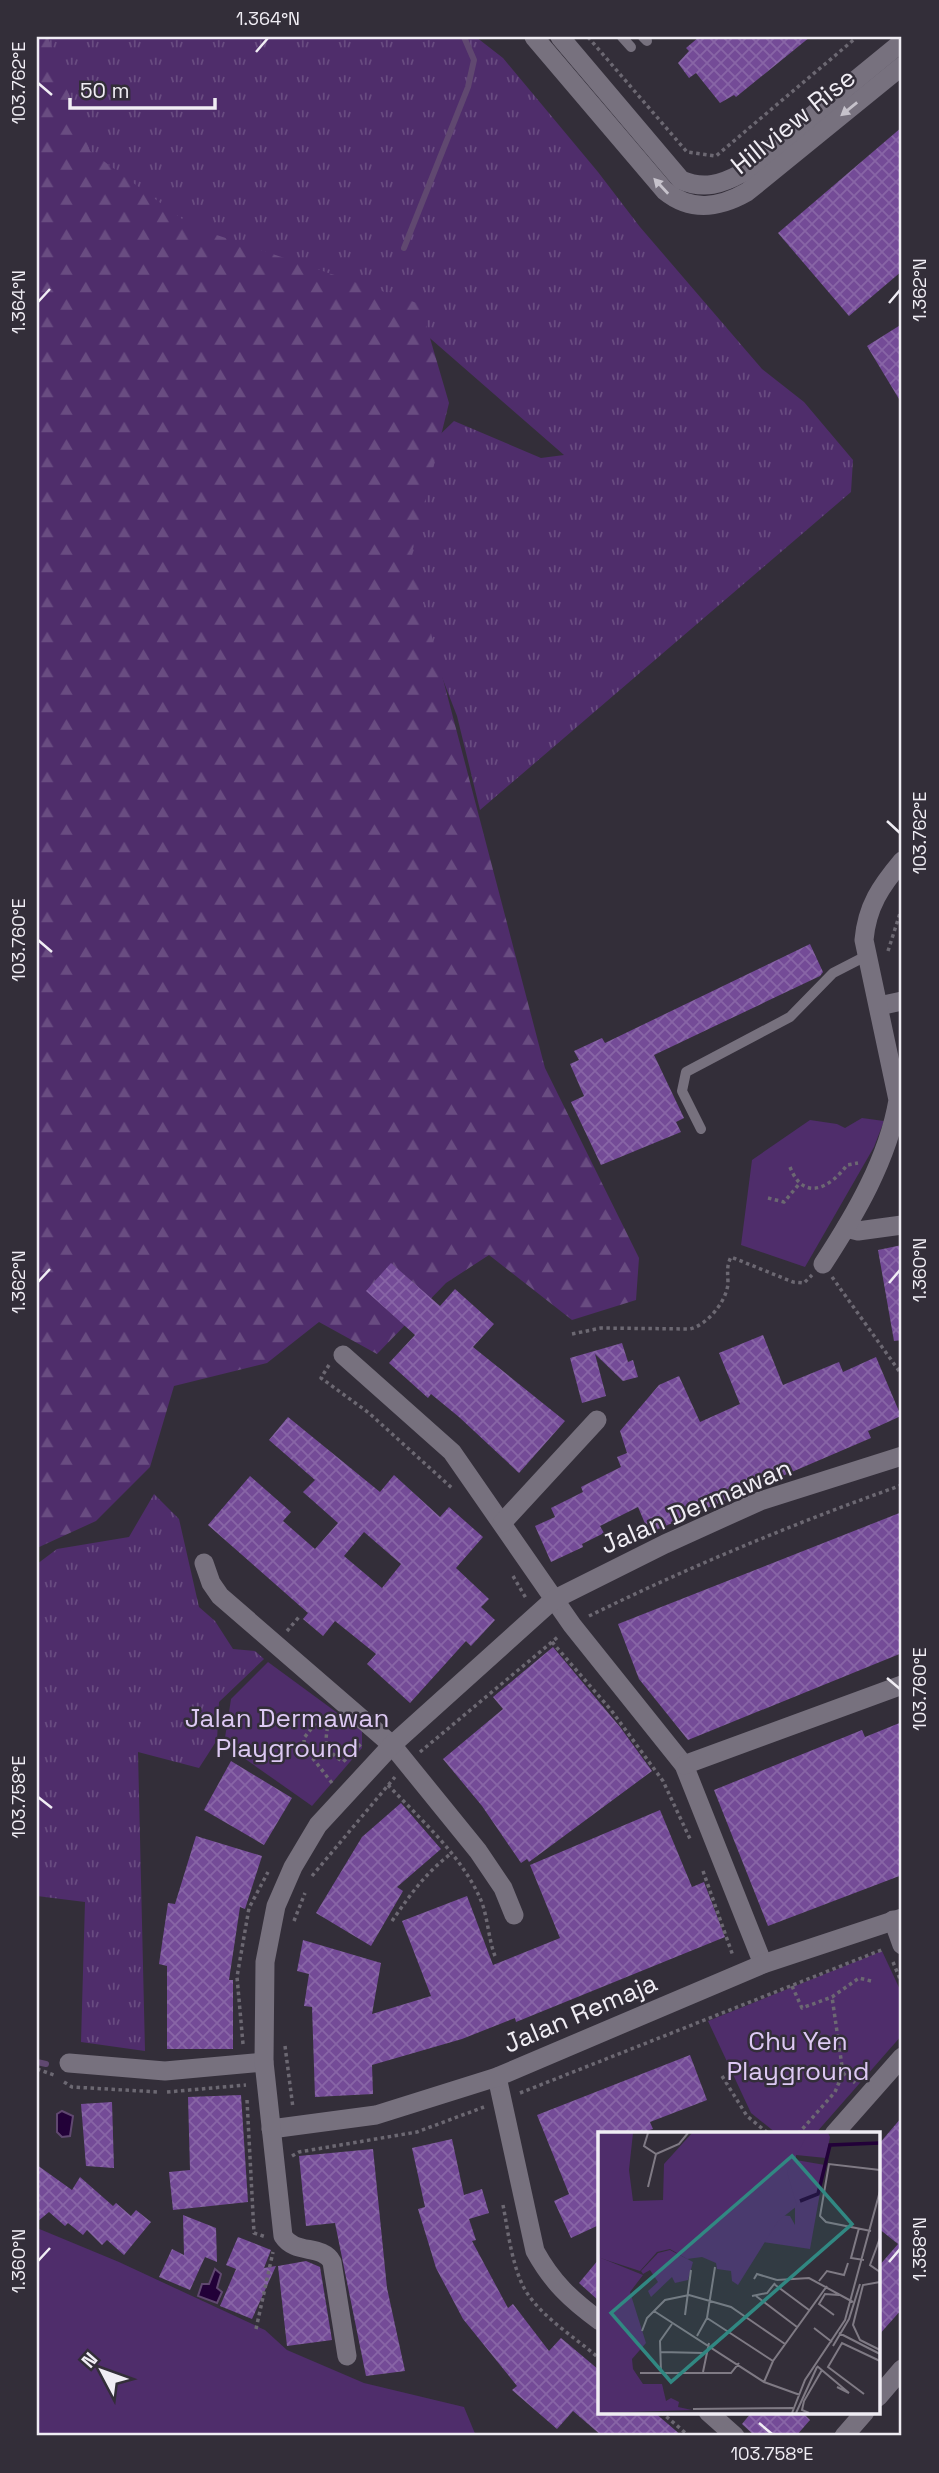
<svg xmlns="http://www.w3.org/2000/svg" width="939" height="2473" viewBox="0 0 939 2473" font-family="'Space Grotesk',sans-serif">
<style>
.grass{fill:url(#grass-tufts)}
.forest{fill:url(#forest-firs)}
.park{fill:#4f2d6b}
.water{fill:#220138;stroke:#604870;stroke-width:2}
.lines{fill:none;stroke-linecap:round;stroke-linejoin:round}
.stream{stroke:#604870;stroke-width:6}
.building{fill:url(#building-cross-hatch);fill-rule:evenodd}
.path{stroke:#6c6872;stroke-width:3.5;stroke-dasharray:3.5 3.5;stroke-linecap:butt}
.service{stroke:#77717e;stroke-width:10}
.minor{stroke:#77717e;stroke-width:19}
.oneway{fill:#c6c2cb}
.ticks{fill:none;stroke:#f0edf4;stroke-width:2.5}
.labels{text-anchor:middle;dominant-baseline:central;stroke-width:5;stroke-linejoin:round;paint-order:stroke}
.street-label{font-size:26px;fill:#f0edf4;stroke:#332e39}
.park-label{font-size:26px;fill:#ddc9f3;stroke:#332e39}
.inset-river{fill:none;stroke:#220138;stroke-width:3.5}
.inset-road{fill:none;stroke:#7f7a84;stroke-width:2}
.view{fill:#318882;fill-opacity:0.15;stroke:#318882;stroke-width:3.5}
.inset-edge{fill:none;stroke:#f0edf4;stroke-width:3.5}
.neatline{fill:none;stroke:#f0edf4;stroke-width:2.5}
.ticks-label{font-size:18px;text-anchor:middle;fill:#f0edf4}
</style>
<defs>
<pattern id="grass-tufts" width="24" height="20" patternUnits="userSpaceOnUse" patternTransform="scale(1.75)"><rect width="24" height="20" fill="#4f2d6b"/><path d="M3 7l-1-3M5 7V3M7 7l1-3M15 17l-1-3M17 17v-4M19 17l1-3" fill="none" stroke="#694c81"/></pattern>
<pattern id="forest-firs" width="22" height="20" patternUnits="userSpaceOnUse" patternTransform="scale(1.75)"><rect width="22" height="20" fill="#4f2d6b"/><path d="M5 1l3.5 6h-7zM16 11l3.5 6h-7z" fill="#694c81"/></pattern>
<pattern id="building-cross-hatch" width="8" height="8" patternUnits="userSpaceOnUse" patternTransform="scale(1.75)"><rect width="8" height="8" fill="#744b97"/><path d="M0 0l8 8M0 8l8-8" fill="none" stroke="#8865a6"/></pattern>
</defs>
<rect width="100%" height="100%" fill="#332e39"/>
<g class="grass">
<polygon points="37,37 476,37 503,58 598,172 640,227 762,369 804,402 853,460 851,492 480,810 457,716 373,499 454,421 541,458 564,455 416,326 86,282"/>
<polygon points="154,1494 179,1519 199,1607 215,1621 233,1649 255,1651 264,1659 219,1702 217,1740 199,1768 138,1752 145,2051 81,2042 85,1902 37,1896 37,1564 57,1549 129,1537"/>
</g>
<polygon class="forest" points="37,37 48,37 90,151 193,227 420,304 449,403 411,557 545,1068 639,1258 636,1300 572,1320 489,1255 446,1283 377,1354 319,1322 267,1363 174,1386 150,1467 96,1521 37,1548"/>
<g class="park">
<polygon points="862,1118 884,1121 874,1147 805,1267 741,1245 752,1160 810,1120 837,1124 845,1128"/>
<polygon points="268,1662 362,1731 362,1748 312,1806 224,1744 231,1699"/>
<polygon points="882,1951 902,1994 902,2035 816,2133 776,2133 751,2113 708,2021"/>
<polygon points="37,2228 119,2262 265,2330 287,2350 364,2383 464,2407 476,2436 37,2436"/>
</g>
<g class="water">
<polygon points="62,2111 73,2116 70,2136 62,2137 57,2132 57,2114"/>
<polygon points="215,2269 221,2274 217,2288 222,2292 217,2303 198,2296 202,2284 209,2284"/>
</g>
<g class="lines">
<g class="stream">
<polyline points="404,248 468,87 474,60 464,37"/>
<polyline points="37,2062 46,2064"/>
</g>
</g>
<g class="building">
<polygon points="699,37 810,37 736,97 734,95 720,103 696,73 689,78 678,63 689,51 686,48"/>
<polygon points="902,127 902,271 849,316 778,233"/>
<polygon points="902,324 902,404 867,346"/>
<polygon points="810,944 823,972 820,976 654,1055 684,1118 676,1122 681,1132 601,1165 571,1102 584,1096 570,1064 579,1060 574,1051 602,1038 605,1043"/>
<polygon points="902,1245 902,1340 894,1341 878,1250"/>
<polygon points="391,1263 440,1306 455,1289 494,1324 473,1347 565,1421 519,1473 459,1417 431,1394 428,1398 389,1363 415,1335 366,1291"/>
<polygon points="763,1335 783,1385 839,1362 843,1372 876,1357 901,1416 868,1431 871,1438 649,1533 638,1507 600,1526 604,1533 582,1544 583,1547 551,1562 535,1526 555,1517 551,1508 583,1492 581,1487 621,1467 617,1457 627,1453 620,1431 659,1385 679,1376 700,1422 740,1404 719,1353"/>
<polygon points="622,1343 628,1362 633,1360 638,1377 623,1381 595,1354 606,1396 582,1403 570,1358"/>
<path d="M288 1417 380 1492 394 1475 440 1517 449 1507 483 1537 456 1568 489 1599 481 1607 495 1620 471 1646 466 1641 410 1703 367 1664 376 1654 335 1621 323 1636 303 1619 308 1613 208 1525 250 1476 291 1512 283 1521 315 1549 338 1523 303 1492 315 1480 269 1440ZM364 1532 401 1564 382 1588 344 1556Z"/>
<polygon points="902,1512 902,1653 688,1740 639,1679 618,1624"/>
<polygon points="553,1647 620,1727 652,1771 529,1862 527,1859 521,1863 482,1806 443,1759 503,1709 493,1697"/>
<polygon points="902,1722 902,1875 768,1926 714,1790 862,1730 865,1737"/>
<polygon points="231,1761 292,1798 264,1845 204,1810"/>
<polygon points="401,1803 441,1849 397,1887 403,1891 371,1946 316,1913 362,1837"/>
<polygon points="660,1810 692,1887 704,1882 725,1937 516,2022 515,2018 462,2039 372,2065 373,2094 315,2097 312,2007 304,2006 309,1974 297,1971 303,1940 381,1963 372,2014 431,1996 402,1921 467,1896 493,1965 560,1938 530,1865"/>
<polygon points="196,1836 262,1856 245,1909 240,1907 229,1980 233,1980 233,2049 167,2049 167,1966 159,1964 168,1903 175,1904"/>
<polygon points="690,2055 707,2100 650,2122 653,2129 640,2133 599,2133 599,2225 571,2238 554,2201 569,2194 537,2115"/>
<polygon points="241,2095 248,2202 173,2210 169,2172 190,2170 188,2097"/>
<polygon points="112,2102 114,2168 86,2166 81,2104"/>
<polygon points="902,2117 902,2309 878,2336 878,2267 898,2244 878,2228 878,2145"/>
<polygon points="452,2139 464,2195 482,2189 489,2213 469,2219 476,2240 472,2241 508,2308 513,2304 549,2351 561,2338 599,2370 599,2412 654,2412 682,2436 602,2436 573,2411 557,2429 512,2390 517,2386 463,2319 436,2268 418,2209 425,2207 412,2148"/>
<polygon points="373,2149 387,2288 405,2371 366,2376 335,2223 306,2226 299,2156"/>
<polygon points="37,2165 72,2190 80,2177 113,2206 116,2203 131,2216 136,2210 151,2222 124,2255 107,2240 102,2245 87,2230 83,2235 68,2223 65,2226 49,2212 37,2222"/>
<polygon points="183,2215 216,2228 217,2262 205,2257 190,2290 159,2277 172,2249 184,2255"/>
<polygon points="238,2237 271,2250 264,2268 276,2266 252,2319 220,2306 236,2269 226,2265"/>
<polygon points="599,2259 599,2301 579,2283"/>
<polygon points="306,2261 320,2267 332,2340 287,2346 278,2266"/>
<polygon points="752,2412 802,2412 810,2420 796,2436 755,2436 742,2424"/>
</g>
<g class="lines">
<g class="path">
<polyline points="588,37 687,152 716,156 857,37"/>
<polyline points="888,951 902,907"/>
<path d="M790 1167C804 1203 831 1187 847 1165L858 1163"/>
<polyline points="768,1198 784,1202 800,1183"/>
<polyline points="832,1277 902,1375"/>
<path d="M572 1334 601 1328 690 1329C707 1325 726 1302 728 1284 728 1274 726 1267 731 1257L793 1282 804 1283 812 1275"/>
<polyline points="329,1365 321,1378 369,1413 453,1489"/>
<polyline points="513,1576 527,1600"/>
<path d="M589 1616C691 1566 795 1523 902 1485"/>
<polyline points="287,1631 299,1617"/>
<polyline points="552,1642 611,1710 663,1781 691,1841"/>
<polyline points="420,1752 559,1636"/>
<path d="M332 1783 304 1747V1738L318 1720 328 1725C324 1745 326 1750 343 1762L361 1744"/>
<path d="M388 1785C421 1820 460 1854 480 1898 488 1916 488 1938 495 1956"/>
<polyline points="703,1871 733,1956"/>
<polyline points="312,1876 395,1777"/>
<polyline points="294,1921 305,1893"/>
<path d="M392 1921C410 1895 426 1872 452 1853"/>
<polyline points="893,1962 902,1984"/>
<polyline points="792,1986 802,2008 832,1997 859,1978 871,1981"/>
<polyline points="243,2044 237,1977 249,1908 268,1872"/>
<polyline points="285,2046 293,2108"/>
<polyline points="37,2069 54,2075"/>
<polyline points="843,2073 855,2083"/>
<polyline points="722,2076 747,2116 769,2134"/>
<polyline points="64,2082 72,2087 159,2092"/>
<polyline points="167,2092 246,2085"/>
<polyline points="520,2093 884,1949"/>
<polyline points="247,2100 254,2233 266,2237"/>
<polyline points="798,2134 835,2092 843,2073 832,1997"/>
<polyline points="292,2156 299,2152 417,2132 484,2107"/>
<path d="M503 2205C508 2231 511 2259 522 2284 536 2314 575 2337 600 2359"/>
<polyline points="256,2329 273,2252"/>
<polyline points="661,2412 689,2436"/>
</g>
<g class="service">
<polyline points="622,37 631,47"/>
<polyline points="643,37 647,41"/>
<polyline points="701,1129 682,1091 686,1072 790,1017 833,973 868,955"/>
</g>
<g class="minor">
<path d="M534 37 665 191C691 212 719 208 747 192L902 66"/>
<path d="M560 37 681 180C704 190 722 184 742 173L902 42"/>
<polyline points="879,1006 902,1001"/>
<polyline points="846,1228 858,1231 902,1225"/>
<path d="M823 1264C855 1215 888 1159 898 1100L864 940C867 906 881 886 902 861"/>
<polyline points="343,1355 452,1452 572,1625 684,1765 763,1964"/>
<polyline points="502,1523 597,1420"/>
<polyline points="204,1563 211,1583 220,1596 392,1745 478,1851 503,1888 514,1915"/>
<polyline points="684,1765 902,1685"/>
<polyline points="893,1920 902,1945"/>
<polyline points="69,2063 165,2071 264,2062"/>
<path d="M497 2077 535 2251C552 2282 571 2300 600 2321"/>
<polyline points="271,2129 376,2115 497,2077 763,1964 902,1918"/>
<polyline points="834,2134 902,2057"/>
<path d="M347 2356 332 2262C322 2244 295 2255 283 2236L264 2062 265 1962 276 1906 293 1867 318 1825 392 1745 553 1600 665 1544 760 1501 902 1456"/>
<polyline points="878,2397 902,2369"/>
<polyline points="708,2412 735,2436"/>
<polyline points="844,2436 865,2412"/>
</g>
</g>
<defs><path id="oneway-solid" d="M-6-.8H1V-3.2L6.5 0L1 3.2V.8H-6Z" transform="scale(1.75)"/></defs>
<g class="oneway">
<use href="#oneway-solid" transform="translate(849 109) rotate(141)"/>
<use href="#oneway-solid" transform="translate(661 186) rotate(-133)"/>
</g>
<path class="ticks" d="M256 52 268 38M38 83 52 95M38 302 50 289M889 303 900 290M887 821 900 833M38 940 52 952M38 1282 50 1269M889 1283 900 1270M887 1678 900 1689M38 1797 52 1808M38 2261 50 2248M889 2262 900 2249M759 2423 772 2434"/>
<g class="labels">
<g class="street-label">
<text transform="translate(793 121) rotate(-39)">Hillview Rise</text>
<text transform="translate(696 1506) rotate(-23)">Jalan Dermawan</text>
<text transform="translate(580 2013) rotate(-23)">Jalan Remaja</text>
</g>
<g class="park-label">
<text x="287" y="1718">Jalan Dermawan<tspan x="287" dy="30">Playground</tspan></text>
<text x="798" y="2041">Chu Yen<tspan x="798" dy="30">Playground</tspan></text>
</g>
</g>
<g transform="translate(598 2132)">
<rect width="282" height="282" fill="#332e39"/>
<path d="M196 1H230L232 5 228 26 198 23V28L227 33 212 117 165 110 181 83 192 84 197 93V75L179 48ZM72 118 95 130 90 148 77 151 74 145 53 165 50 159 60 150 52 138 45 142 43 139 60 121Z" fill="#4f2d6b"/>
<path d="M0 1H35L31 38 35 69 65 68 66 32 94 1H219L208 5 189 40 199 74 180 89 140 153 134 149 133 139 119 137 118 131 104 125 89 127 72 117 59 120 42 139 2 126Z" fill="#4f2d6b"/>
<path d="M0 118 3 126 45 143 32 160 48 211 34 227 35 237 45 252H64L68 269 73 266 81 270 80 275 94 278 0 281Z" fill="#4f2d6b"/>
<path class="inset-river" d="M202 69 220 62 232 13 282 11"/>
<path class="inset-road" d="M50 1 46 14 58 22M50 55 58 22 81 12 90 1M261 96 253 126 266 128M273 99 228 90 222 84 231 32 282 38M282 106 272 133 282 140M156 147 159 142 179 148M179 148 211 146 255 170M221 149 229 139 246 143 250 131M282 150 265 153 255 193 262 208 282 218M176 152 211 178M154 164 169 161 177 151M158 164 199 195M56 179 166 250 202 263M87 183 93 138M236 183 221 172 227 162 241 163M109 186 175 229M216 196 234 210M44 199 49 186 67 168 91 163 133 175 187 212M241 201 282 222M99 204 109 186 117 135M235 214 251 187 262 152M63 220 105 221M219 234 251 261 239 255M63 240 62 209 74 192M105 240 111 211M42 241H133L141 231M166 250 175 229 229 154M266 262 230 235 244 211 282 229M95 277 195 276M194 281 207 248 247 188 282 59M198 281 219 235M211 281 204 278 206 269 224 238"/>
<path class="view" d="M194 24 254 92 73 250 13 181Z"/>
<rect width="282" height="282" class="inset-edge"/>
</g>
<rect width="939" height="2473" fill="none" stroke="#332e39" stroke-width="77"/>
<g transform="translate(102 2371) rotate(311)" stroke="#332e39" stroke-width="5" paint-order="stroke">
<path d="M0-5L12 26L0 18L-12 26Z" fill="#f0edf4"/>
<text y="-10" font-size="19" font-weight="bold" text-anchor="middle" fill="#f0edf4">N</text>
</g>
<path d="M70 98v10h145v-10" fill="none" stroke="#f0edf4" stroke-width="3.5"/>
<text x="80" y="98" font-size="21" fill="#f0edf4" stroke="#332e39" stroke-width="5" paint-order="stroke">50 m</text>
<rect x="38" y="38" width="862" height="2396" class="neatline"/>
<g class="ticks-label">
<text x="268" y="25">1.364°N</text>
<text transform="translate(19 83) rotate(-90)" y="6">103.762°E</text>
<text transform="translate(920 290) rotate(-90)" y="6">1.362°N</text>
<text transform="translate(19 302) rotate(-90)" y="6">1.364°N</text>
<text transform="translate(920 833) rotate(-90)" y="6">103.762°E</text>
<text transform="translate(19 940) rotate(-90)" y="6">103.760°E</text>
<text transform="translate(920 1270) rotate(-90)" y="6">1.360°N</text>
<text transform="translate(19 1282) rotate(-90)" y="6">1.362°N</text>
<text transform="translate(920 1689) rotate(-90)" y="6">103.760°E</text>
<text transform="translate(19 1797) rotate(-90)" y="6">103.758°E</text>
<text transform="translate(920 2249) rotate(-90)" y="6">1.358°N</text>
<text transform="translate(19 2261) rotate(-90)" y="6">1.360°N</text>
<text x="772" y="2460">103.758°E</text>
</g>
</svg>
